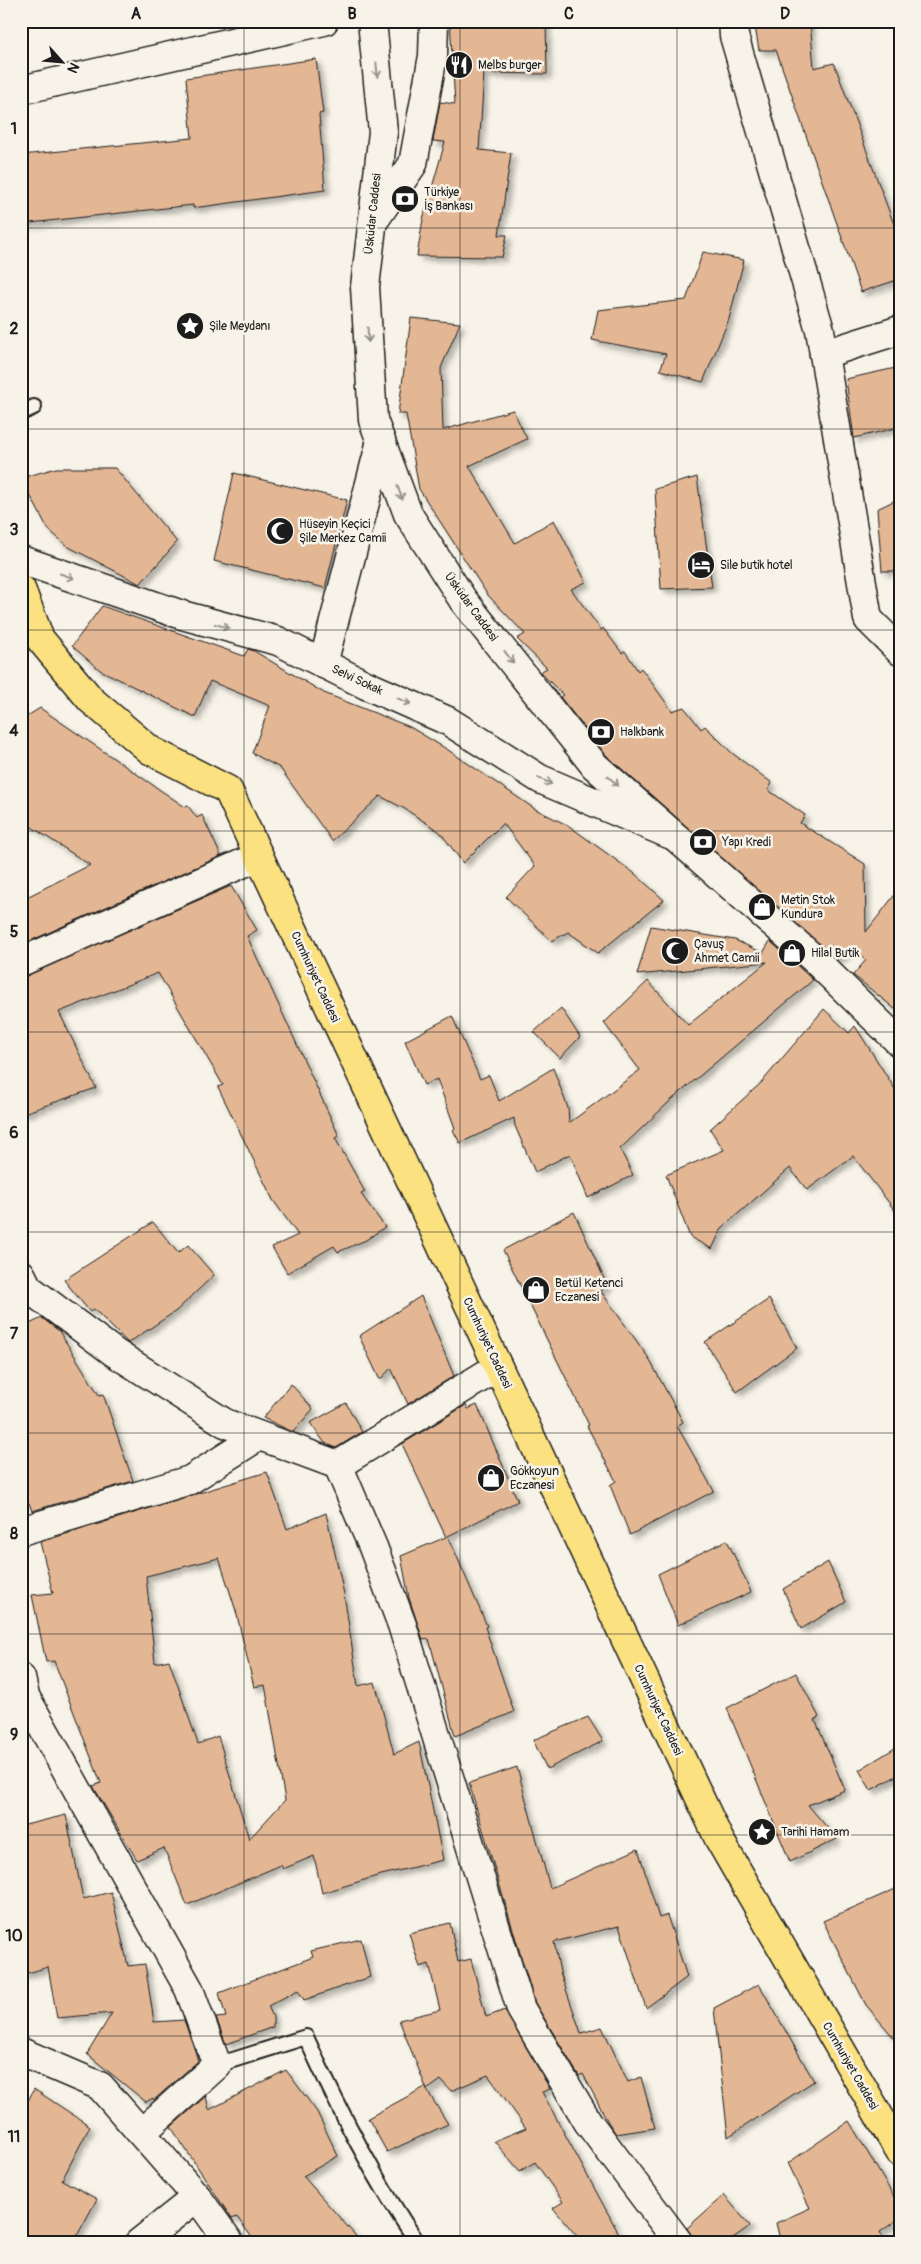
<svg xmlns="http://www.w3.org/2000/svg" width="921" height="2264" viewBox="0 0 921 2264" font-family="Pangolin,sans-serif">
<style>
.building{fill:#e4b794;stroke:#1c1c1c;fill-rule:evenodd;filter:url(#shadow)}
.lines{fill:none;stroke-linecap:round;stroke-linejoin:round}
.service-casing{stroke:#1c1c1c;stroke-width:18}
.minor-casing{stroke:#1c1c1c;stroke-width:31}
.secondary-casing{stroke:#1c1c1c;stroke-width:31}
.primary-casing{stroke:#1c1c1c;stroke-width:31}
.service{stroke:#f7f3e8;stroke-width:14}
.minor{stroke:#f7f3e8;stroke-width:28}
.secondary{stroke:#f7f3e8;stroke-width:28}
.primary{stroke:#fbe180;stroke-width:28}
.oneway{stroke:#94928c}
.grid{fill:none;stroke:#1c1c1c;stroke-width:1;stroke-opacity:0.55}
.labels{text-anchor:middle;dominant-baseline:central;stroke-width:5;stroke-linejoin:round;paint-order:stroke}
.poi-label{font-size:12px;fill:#1c1c1c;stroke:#f7f3e8;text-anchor:start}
.street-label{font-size:12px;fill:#1c1c1c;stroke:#f7f3e8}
.neatline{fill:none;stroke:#1c1c1c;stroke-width:2}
.grid-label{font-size:16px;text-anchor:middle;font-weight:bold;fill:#1c1c1c}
</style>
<defs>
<filter id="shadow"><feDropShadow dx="4.5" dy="4.5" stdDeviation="2.5" flood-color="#0004"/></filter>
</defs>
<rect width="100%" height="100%" fill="#f7f3e8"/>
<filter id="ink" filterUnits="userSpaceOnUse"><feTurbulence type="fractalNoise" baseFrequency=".02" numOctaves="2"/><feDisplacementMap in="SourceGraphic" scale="10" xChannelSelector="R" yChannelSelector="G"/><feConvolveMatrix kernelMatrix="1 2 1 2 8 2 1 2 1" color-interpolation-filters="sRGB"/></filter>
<g filter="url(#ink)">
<g class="building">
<polygon points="450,21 546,21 547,74 484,73 479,150 511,153 499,235 507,235 502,257 417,256 423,219 445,142 433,141 440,102 455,104"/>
<polygon points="754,21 810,21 814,68 834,63 900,241 900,279 861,292 776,50 759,50"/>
<polygon points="316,59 323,113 319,114 325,190 193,208 193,205 21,224 21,155 192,138 186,78"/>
<polygon points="703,252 744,260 729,319 703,382 660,370 666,354 592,340 598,310 686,300"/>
<polygon points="411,318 460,323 441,368 443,430 513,410 527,439 469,466 515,543 554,520 586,582 571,589 601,630 603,628 622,653 625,651 638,671 641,668 672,711 684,707 701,729 705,726 732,753 772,783 768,790 805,815 800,823 865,864 866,932 900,888 900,1013 853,975 866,960 852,947 837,960 606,755 560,697 563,695 540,672 547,668 517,639 525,634 487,594 419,489 406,414 398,414"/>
<polygon points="900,367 900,427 854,438 846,379"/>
<polygon points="56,468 115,468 177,542 140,584 67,546 48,529 21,478"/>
<polygon points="234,473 347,500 325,588 214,561"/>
<polygon points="697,477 712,587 661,589 655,489"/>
<polygon points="900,498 900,571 882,571 877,509"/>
<polygon points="102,606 244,656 248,649 254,651 324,693 410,727 448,750 535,809 569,826 634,873 664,900 598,953 568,932 552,941 506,897 535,866 503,823 463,863 440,832 405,809 380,796 332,841 280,768 252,753 270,706 210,681 195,717 100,670 72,646"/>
<polygon points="40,708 185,807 188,806 197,818 202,815 221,856 21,945 21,900 90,865 21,820 21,720"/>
<polygon points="231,886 257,930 247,936 339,1136 335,1138 365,1192 361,1194 385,1227 366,1240 338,1252 334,1246 287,1273 272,1247 298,1235 273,1200 218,1087 223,1085 158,973 59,1012 96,1088 21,1114 21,977"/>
<polygon points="651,926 735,940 763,953 770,941 813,980 669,1102 620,1149 633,1175 588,1198 570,1154 535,1172 515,1126 514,1118 460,1143 453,1130 455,1128 437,1079 424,1085 405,1041 452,1016 480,1079 489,1075 499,1101 553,1068 568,1108 569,1123 640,1070 604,1023 648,981 688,1025 767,962 637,975"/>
<polygon points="561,1008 580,1037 560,1058 534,1032"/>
<polygon points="824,1009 849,1033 855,1026 900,1097 900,1217 853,1156 807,1190 790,1168 722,1228 712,1249 690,1237 666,1175 724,1150 710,1129 761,1083"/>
<polygon points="574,1212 608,1287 600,1290 648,1357 683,1422 677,1426 714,1491 630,1535 610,1485 616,1481 587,1426 589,1425 503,1250"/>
<polygon points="153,1222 178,1253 188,1245 214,1275 176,1311 128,1343 94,1309 90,1312 64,1280"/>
<polygon points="421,1296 454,1376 408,1404 391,1368 380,1380 359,1336"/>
<polygon points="769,1299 797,1348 737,1392 705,1342"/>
<polygon points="42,1318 59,1331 99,1395 103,1394 133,1481 32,1511 29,1503 26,1504 21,1491 21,1328"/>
<polygon points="291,1384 313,1409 293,1432 263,1418"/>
<polygon points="346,1403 362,1432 336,1448 325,1443 310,1423"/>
<polygon points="466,1405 468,1409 477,1405 518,1501 448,1536 487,1626 485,1627 514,1712 455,1736 429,1639 423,1640 409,1598 401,1556 446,1537 402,1444"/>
<path d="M267 1472 287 1529 326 1513 344 1594 358 1686 375 1682 394 1754 419 1742 443 1860 377 1876 322 1893 314 1856 283 1869 281 1865 187 1905 164 1848 137 1860 93 1786 101 1783 54 1661 46 1662 32 1595 53 1593 40 1542ZM219 1558 236 1611 254 1687 265 1685 285 1800 249 1839 218 1736 198 1744 169 1660 155 1663 146 1576Z"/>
<polygon points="727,1540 751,1592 678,1625 658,1574"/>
<polygon points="828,1562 846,1602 801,1629 783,1589"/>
<polygon points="796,1673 819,1717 815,1720 845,1790 808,1805 837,1839 790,1862 727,1708"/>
<polygon points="588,1717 603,1741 547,1769 533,1740"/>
<polygon points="900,1745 900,1774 871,1790 859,1770"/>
<polygon points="517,1767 550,1888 638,1849 659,1918 667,1915 687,1977 646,2008 619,1926 554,1942 560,1972 581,2033 602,2027 628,2082 641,2077 655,2128 616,2134 608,2122 583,2074 579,2076 535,2003 469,1783"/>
<polygon points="66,1815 83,1899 111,1892 128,1966 145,1964 154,2022 184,2020 196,2054 198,2061 154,2100 153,2098 146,2102 87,2054 112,2013 57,2018 48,1967 21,1975 21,1826"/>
<polygon points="900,1887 900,2045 866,2005 823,1921"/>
<polygon points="450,1923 458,1962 471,1959 486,2017 505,2010 550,2089 542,2092 624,2243 583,2243 553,2208 563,2202 535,2162 520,2171 494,2141 526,2128 488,2075 451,2091 441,2080 427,2090 399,2020 440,2010 429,1964 420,1967 409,1933"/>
<polygon points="361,1939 370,1977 304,2000 298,1990 268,2006 273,2017 273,2027 226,2044 216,2018 226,2017 219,1993 313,1957 311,1951"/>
<polygon points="759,1984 814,2081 728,2137 714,2008"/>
<polygon points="286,2070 317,2112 338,2156 303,2176 362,2243 256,2243 237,2217 232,2219 171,2127 206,2096 209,2110"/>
<polygon points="425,2087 448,2124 387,2152 368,2118"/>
<polygon points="34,2089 90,2126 62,2180 97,2199 73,2243 21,2243 21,2115"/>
<polygon points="849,2121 900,2207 900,2218 880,2232 886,2243 781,2243 776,2223 810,2208 788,2163"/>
<polygon points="724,2195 750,2226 726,2243 694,2243 687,2228"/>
</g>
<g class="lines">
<defs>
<g id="service">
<polyline points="21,413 34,407"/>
<path d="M217 2065 306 2037C338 2108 373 2178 418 2243"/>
</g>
<g id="minor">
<polyline points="733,21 734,36 820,330 868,619 900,651"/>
<polyline points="21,90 324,21"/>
<polyline points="373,222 413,164 433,56 434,21"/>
<polyline points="824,354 900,330"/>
<polyline points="21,560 182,615 278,641 366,685 448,721 540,779 669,834"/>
<polyline points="323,664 381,441"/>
<polyline points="21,962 259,856"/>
<polyline points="21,1274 28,1288 115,1353 225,1423 338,1465 498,1367"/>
<polyline points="338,1465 373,1547 402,1625 521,2009 588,2122 679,2243"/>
<polyline points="21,1531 190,1480 259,1436"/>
<polyline points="21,1678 25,1696 189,1989 217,2065 141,2133"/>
<polyline points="21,2052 100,2086 197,2197 230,2243"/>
<polyline points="139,2243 197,2197"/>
</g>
<polyline id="secondary" points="372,21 383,132 365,287 373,420 408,514 463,600 595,766 814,959 900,1043"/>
<polyline id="primary" points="21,589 40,639 91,700 150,750 228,790 719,1839 900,2152"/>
</defs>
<use href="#service" class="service-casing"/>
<use href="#minor" class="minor-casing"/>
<use href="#secondary" class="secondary-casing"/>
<use href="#primary" class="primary-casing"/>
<use href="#service" class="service"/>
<use href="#minor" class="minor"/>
<use href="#secondary" class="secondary"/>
<use href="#primary" class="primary"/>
</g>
<defs><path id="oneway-shaft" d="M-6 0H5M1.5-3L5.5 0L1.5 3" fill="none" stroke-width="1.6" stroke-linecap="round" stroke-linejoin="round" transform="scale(1.25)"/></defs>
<g class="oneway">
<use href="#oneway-shaft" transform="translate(377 70) rotate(85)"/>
<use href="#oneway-shaft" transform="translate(368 335) rotate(87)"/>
<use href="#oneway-shaft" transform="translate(400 493) rotate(70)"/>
<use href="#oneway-shaft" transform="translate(67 576) rotate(19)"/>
<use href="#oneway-shaft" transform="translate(222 626) rotate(15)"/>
<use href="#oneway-shaft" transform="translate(509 657) rotate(52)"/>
<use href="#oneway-shaft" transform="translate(404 701) rotate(23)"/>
<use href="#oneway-shaft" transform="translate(545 781) rotate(25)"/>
<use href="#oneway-shaft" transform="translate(613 781) rotate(41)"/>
</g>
</g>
<path class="grid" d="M244 21V2243M460 21V2243M677 21V2243M21 228H900M21 429H900M21 630H900M21 831H900M21 1032H900M21 1232H900M21 1433H900M21 1634H900M21 1835H900M21 2036H900"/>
<defs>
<symbol id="restaurant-disc" viewBox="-11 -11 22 22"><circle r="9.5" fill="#1c1c1c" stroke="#f7f3e8"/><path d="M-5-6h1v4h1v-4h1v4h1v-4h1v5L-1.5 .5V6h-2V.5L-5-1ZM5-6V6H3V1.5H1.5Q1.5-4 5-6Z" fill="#fff"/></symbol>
<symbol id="bank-disc" viewBox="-11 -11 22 22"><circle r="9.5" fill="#1c1c1c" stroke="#f7f3e8"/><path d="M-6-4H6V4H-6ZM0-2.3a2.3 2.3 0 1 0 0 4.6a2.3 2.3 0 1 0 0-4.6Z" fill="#fff"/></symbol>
<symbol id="sight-disc" viewBox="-11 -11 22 22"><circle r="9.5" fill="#1c1c1c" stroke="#f7f3e8"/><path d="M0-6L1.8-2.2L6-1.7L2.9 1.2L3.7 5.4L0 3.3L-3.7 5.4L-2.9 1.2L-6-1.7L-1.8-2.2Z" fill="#fff"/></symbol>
<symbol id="mosque-disc" viewBox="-11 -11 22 22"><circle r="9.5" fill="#1c1c1c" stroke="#f7f3e8"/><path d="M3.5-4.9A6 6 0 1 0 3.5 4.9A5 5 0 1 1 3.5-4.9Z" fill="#fff"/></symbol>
<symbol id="hotel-disc" viewBox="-11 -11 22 22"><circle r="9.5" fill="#1c1c1c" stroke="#f7f3e8"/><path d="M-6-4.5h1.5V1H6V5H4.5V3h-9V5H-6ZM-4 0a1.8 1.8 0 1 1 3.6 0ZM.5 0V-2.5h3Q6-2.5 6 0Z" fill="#fff"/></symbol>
<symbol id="shop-disc" viewBox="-11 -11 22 22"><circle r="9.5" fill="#1c1c1c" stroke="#f7f3e8"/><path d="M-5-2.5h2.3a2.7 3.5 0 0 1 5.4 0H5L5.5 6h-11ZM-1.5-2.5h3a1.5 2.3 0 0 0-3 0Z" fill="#fff"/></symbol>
</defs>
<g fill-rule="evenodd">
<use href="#restaurant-disc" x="443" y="49" width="32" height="32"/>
<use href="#bank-disc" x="389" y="183" width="32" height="32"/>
<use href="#sight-disc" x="174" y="310" width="32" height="32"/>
<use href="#mosque-disc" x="264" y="515" width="32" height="32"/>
<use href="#hotel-disc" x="685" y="549" width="32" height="32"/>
<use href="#bank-disc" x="585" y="716" width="32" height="32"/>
<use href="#bank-disc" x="687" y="826" width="32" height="32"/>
<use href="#shop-disc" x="746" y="891" width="32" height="32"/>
<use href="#mosque-disc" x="659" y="935" width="32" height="32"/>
<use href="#shop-disc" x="776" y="937" width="32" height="32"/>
<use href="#shop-disc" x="520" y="1274" width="32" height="32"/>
<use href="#shop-disc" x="475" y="1462" width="32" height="32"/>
<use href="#sight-disc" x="746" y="1816" width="32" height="32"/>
</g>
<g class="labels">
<g class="poi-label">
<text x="478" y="65">Melbs burger</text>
<text x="424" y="192">Türkiye<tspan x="424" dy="14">İş Bankası</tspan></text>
<text x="209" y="326">Şile Meydanı</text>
<text x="299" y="524">Hüseyin Keçici<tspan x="299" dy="14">Şile Merkez Camii</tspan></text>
<text x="720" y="565">Sile butik hotel</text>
<text x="620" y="732">Halkbank</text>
<text x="722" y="842">Yapı Kredi</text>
<text x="781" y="900">Metin Stok<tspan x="781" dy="14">Kundura</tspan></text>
<text x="694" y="944">Çavuş<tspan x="694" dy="14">Ahmet Camii</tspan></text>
<text x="811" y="953">Hilal Butik</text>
<text x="555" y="1283">Betül Ketenci<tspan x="555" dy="14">Eczanesi</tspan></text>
<text x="510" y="1471">Gökkoyun<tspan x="510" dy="14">Eczanesi</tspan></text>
<text x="781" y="1832">Tarihi Hamam</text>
</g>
<g class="street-label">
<text transform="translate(373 214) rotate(-84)">Üsküdar Caddesi</text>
<text transform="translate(471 607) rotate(54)">Üsküdar Caddesi</text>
<text transform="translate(357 680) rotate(25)">Selvi Sokak</text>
<text transform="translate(315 977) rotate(65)">Cumhuriyet Caddesi</text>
<text transform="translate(487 1343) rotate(65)">Cumhuriyet Caddesi</text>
<text transform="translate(658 1710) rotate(65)">Cumhuriyet Caddesi</text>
<text transform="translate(850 2066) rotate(60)">Cumhuriyet Caddesi</text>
</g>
</g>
<rect width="921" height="2264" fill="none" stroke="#f7f3e8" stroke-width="55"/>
<g transform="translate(62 62) rotate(117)" stroke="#f7f3e8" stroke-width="4" paint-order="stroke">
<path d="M0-4L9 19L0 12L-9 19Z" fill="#1c1c1c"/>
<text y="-8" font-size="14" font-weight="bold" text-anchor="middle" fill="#1c1c1c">N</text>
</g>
<rect x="28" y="28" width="866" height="2208" class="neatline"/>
<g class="grid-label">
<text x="136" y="19">A</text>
<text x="352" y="19">B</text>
<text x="569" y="19">C</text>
<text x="785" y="19">D</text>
<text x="14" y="134">1</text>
<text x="14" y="334">2</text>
<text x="14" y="535">3</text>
<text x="14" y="736">4</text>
<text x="14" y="937">5</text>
<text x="14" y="1138">6</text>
<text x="14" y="1339">7</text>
<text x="14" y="1539">8</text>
<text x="14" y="1740">9</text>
<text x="14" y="1941">10</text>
<text x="14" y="2142">11</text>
</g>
</svg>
